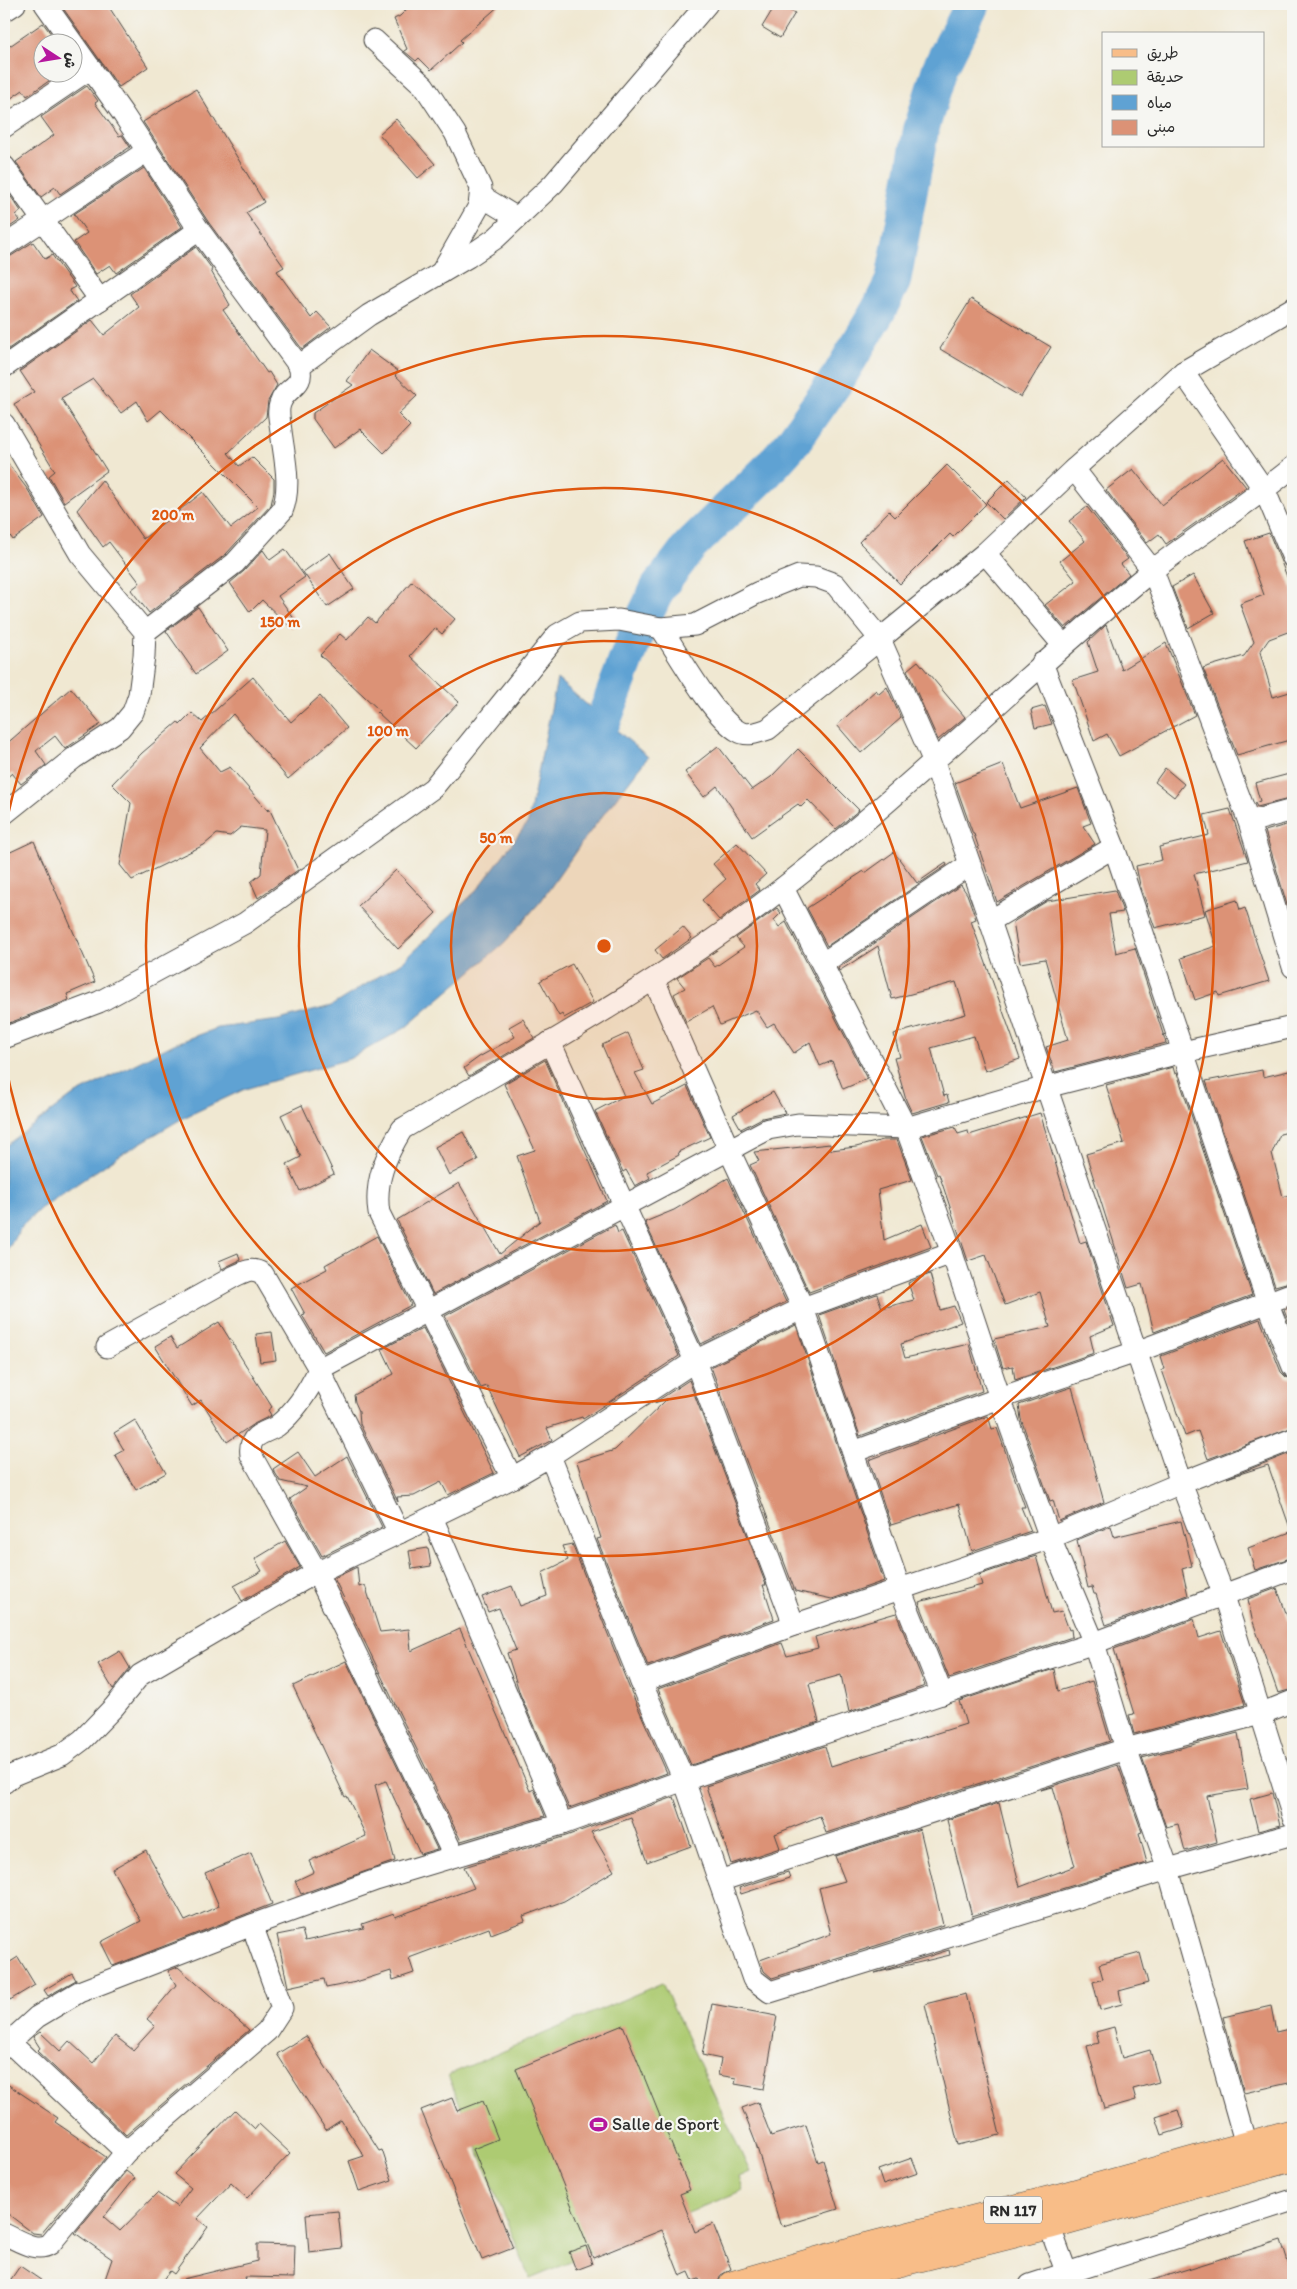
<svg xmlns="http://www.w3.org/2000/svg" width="1297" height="2289" viewBox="0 0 1297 2289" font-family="Itim,'Playpen Sans Arabic',sans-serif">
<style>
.green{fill:#adcb72;stroke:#6c7b4e}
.water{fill:#5fa2d3;stroke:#45667f}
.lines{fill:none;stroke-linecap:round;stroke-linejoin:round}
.river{stroke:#5fa2d3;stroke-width:36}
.building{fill:#dc9276}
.minor-casing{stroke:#494744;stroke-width:23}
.major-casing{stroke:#494744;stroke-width:29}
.minor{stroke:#fff;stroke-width:21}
.major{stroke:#f8bd88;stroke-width:28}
.ring{fill:none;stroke:#df570e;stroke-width:2.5}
.labels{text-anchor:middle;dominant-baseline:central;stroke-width:4.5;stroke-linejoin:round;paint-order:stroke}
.shield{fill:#f6f6f2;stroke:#686867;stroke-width:1}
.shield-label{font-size:16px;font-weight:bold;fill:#2b2b2b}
.poi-label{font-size:18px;fill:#2b2b2b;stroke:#f6f6f2;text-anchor:start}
.centre{fill:#df570e;stroke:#f6f6f2;stroke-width:2.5}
.ring-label{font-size:15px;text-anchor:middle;font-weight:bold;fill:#df570e;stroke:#f6f6f2;stroke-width:4.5;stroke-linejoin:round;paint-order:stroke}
</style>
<rect width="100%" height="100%" fill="#f6f6f2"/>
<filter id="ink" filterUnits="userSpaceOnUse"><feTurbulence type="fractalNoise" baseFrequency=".02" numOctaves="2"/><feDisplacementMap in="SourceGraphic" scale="10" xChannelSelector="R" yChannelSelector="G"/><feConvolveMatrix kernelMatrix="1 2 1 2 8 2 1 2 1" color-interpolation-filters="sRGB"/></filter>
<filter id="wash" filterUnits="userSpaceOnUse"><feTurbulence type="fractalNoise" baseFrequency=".0096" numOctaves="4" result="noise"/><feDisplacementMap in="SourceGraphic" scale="20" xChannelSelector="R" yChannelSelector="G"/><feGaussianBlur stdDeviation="1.12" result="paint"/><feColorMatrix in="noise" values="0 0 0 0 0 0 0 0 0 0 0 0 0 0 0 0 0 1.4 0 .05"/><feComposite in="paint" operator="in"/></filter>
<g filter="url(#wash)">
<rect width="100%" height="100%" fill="#f0e8d2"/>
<polygon class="green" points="662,1983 750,2172 739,2177 743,2190 530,2279 448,2075"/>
<polygon class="water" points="557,679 648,757 583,841 541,901 504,943 405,1028 349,1059 245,1089 183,1118 120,1155 41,1208 21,1227 4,1256 4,1147 72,1096 174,1044 218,1028 279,1020 331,1006 402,962 478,889 528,822"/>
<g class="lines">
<polyline class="river" points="583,764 604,719 637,632 658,588 690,546 765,473 792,443 840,375 878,311 893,281 921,130 940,68 972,4"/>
</g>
<g id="blocks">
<g class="building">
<polygon points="60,4 107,4 148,67 119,87"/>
<polygon points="412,4 501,4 460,40 462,42 431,70 419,58 416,61 404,51 407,49 394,19 400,16"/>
<polygon points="776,4 795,13 780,38 762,27"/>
<polygon points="43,23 57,42 42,42 42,72 62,72 27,96 23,90 4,103 4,50"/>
<polygon points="87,86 98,101 95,103 119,136 122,135 130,147 60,194 55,187 41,197 16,162 54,135 41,117"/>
<polygon points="196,89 264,202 246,213 284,267 277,271 311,318 317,312 331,327 302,349 209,223 143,122"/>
<polygon points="396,119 435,164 418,178 379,134"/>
<polygon points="144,168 182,227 116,273 110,265 96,274 74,242 87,233 74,214"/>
<polygon points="4,187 21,211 16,215 20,220 4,231"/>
<polygon points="33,242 45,259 52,255 75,287 69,290 77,301 4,352 4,258 11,256"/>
<polygon points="196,247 212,269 211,271 230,305 223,310 267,373 269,372 277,385 268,401 266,417 228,453 239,466 252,457 274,479 274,491 271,505 226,554 149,613 131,590 140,583 109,542 103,547 77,510 102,480 143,539 203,492 231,528 258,507 161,410 148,421 137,401 121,413 93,379 61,398 107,471 64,502 49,476 55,471 14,404 34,392 20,371 92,320 104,335 139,307 130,294"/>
<polygon points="971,299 1051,347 1021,397 940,349"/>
<polygon points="369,350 398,371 395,375 417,396 398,414 410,426 384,453 360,429 334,448 313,419 313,413 353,385 347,381"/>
<polygon points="4,458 28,490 44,517 13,540 4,527"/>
<polygon points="1223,458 1246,487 1166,544 1159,534 1147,543 1106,490 1133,469 1162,505"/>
<polygon points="947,465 986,504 953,537 950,534 900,584 859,542 889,511 895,517"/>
<polygon points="1009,479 1026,497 1003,519 986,502"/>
<polygon points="1087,507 1128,559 1121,564 1129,574 1065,628 1045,605 1076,581 1060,561 1085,541 1069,521"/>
<polygon points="1269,533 1293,591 1293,630 1269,639 1260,652 1273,697 1293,691 1293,739 1237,755 1203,668 1244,656 1254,642 1240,604 1264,595 1245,541"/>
<polygon points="285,549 305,577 278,596 297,623 291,628 262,600 250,612 230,583 244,571 263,550 270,560"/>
<polygon points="330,553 354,589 327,607 303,572"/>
<polygon points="1193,575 1214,613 1188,628 1172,587"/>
<polygon points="412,581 455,619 442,634 435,628 410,656 459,702 416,748 377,712 379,710 320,655 340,634 347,640 368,617 375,623"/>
<polygon points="198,607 228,651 196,674 166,631"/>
<polygon points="1106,625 1122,670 1166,643 1195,715 1119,756 1107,734 1094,741 1073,680 1098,672 1088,642"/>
<polygon points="918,661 965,717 938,740 907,670"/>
<polygon points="253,677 291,722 320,696 347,728 288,779 233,714 200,748 220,772 230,767 268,811 269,808 298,870 258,898 251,882 261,874 265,830 241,827 230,836 217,834 204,845 132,880 120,865 131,803 112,784 142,753 178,722 180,725 192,713 202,722"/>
<polygon points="887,687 901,718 861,753 837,725 876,690 879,694"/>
<polygon points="71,688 101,724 65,749 55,736 36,751 46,765 21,784 12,773 4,780 4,746"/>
<polygon points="1045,706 1052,724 1035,728 1031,710"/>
<polygon points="718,746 752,790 771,777 798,749 859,810 836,829 808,800 801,807 798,804 752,837 717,786 704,797 685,772"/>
<polygon points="1003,764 1020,808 1078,788 1091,823 1083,826 1095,844 997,902 974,834 973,834 955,783"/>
<polygon points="1165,768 1184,784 1174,797 1155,782"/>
<polygon points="1293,773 1293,798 1257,807 1255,803 1260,801 1255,783"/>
<polygon points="1230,809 1248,861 1194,874 1205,915 1155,928 1140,885 1136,866 1162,860 1159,847 1209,835 1204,815"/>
<polygon points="1293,823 1293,908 1288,908 1265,831"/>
<polygon points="34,841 95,982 67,994 69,1000 4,1025 4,855"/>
<polygon points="737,843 766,874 755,884 760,890 719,920 702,900 726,879 713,864"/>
<polygon points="894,852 917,883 946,863 947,865 827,946 807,908 864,871 865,873"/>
<polygon points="396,870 436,913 398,949 358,906"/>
<polygon points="961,885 967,894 976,919 971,921 1020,1059 985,1071 974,1036 931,1048 944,1096 947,1095 949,1102 912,1113 906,1100 894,1058 900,1057 894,1034 966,1014 956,982 892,999 878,946 839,971 838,968"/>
<polygon points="1115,890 1123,912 1109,914 1116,953 1135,948 1166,1043 1055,1072 1046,1047 1068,1040 1045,959 1020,963 1013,922 1047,901"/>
<polygon points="1237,900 1240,910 1245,908 1269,981 1219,996 1218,992 1195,1000 1181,958 1216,946 1205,910"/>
<polygon points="777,908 781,913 774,920 779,927 786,922 867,1079 843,1089 832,1061 820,1066 810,1042 794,1053 774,1023 767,1027 756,1010 720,1025 712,1007 686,1022 674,994 685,988 677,978 708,958 715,967 744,947 736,938"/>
<polygon points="683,927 692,938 662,959 655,950"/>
<polygon points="572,964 593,1002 564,1018 562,1014 559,1016 540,981"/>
<polygon points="523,1019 534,1038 469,1076 464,1068 479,1057 515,1037 509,1027"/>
<polygon points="628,1033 644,1070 635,1073 652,1104 687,1086 710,1137 678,1152 679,1155 647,1172 650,1178 635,1186 626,1170 623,1172 595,1111 624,1096 602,1045"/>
<polygon points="545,1060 607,1201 433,1294 397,1220 459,1183 500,1254 540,1221 517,1156 535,1150 504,1084"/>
<polygon points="1173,1067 1175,1074 1177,1073 1252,1295 1154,1332 1142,1284 1128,1288 1086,1154 1124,1143 1106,1085"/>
<polygon points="1262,1070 1263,1077 1293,1070 1293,1131 1280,1134 1272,1153 1283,1197 1293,1193 1293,1281 1275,1286 1206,1081"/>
<polygon points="773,1092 785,1113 762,1118 741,1129 733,1115"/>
<polygon points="302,1105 334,1174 300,1191 287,1164 301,1157 281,1115"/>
<polygon points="1040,1113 1080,1243 1086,1241 1114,1326 1090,1336 1094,1353 1015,1380 1013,1366 1003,1368 994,1339 1050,1327 1040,1292 1005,1305 986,1255 968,1261 939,1174 937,1175 922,1136 955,1127 958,1134 968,1131 969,1135"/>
<polygon points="463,1132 478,1160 449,1175 435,1147"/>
<polygon points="883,1140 897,1140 912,1180 878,1190 884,1240 922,1224 931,1247 809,1292 750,1165 759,1161 754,1152 830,1144 831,1150 856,1147"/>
<polygon points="728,1178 786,1302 701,1344 645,1222 674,1210"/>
<polygon points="615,1225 618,1233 622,1231 679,1356 583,1419 582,1417 547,1428 552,1440 520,1457 487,1386 481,1388 445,1316"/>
<polygon points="377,1236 411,1305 324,1352 302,1315 305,1314 291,1288 327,1269 325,1265"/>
<polygon points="238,1253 240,1260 222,1269 219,1261"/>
<polygon points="930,1274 940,1310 954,1306 961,1322 901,1344 905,1358 969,1344 982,1391 860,1436 819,1315 877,1294 882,1308 914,1300 908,1283"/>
<polygon points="1293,1306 1293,1334 1284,1310"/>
<polygon points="1260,1319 1281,1372 1286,1377 1293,1379 1293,1427 1208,1459 1198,1431 1185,1436 1162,1370 1165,1369 1161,1356"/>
<polygon points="219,1322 272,1407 268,1410 271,1415 270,1416 252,1425 227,1442 201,1400 192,1406 155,1346 170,1337 177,1348"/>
<polygon points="796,1325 884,1581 832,1599 795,1591 711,1367"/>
<polygon points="423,1328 494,1473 448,1495 441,1482 414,1496 397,1497 398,1502 360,1424 359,1411 355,1402 354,1395 394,1374 382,1349"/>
<polygon points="272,1332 276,1360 260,1362 256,1334"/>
<polygon points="689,1380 766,1585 763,1585 774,1619 648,1666 597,1539 601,1538 577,1462 615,1450 667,1399 654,1403"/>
<polygon points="1072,1387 1104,1502 1059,1521 1053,1500 1050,1501 1021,1419 1019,1405"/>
<polygon points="988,1416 992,1429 997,1428 1025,1507 1021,1507 1031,1531 972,1551 959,1504 891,1525 869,1460"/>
<polygon points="135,1420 166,1473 136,1490 115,1455 124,1450 114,1433"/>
<polygon points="298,1452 315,1477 347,1456 382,1527 322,1556 290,1499 307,1487 280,1481 273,1469"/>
<polygon points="1293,1452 1293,1530 1291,1531 1268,1465 1227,1478"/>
<polygon points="1181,1521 1192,1566 1182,1569 1188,1595 1106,1625 1096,1594 1094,1594 1092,1587 1088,1588 1077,1540 1111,1526 1114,1537"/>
<polygon points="1293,1531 1293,1557 1255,1570 1248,1548"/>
<polygon points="285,1541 300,1567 242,1601 234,1586 262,1571 255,1559"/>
<polygon points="572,1544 629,1687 667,1773 569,1808 520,1694 507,1653 516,1650 499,1608 488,1612 482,1597 512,1586 520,1606 547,1596 542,1573 568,1560 562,1546"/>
<polygon points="428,1548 431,1566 412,1569 409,1551"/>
<polygon points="1036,1556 1052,1613 1062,1611 1069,1630 1071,1629 1072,1637 949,1678 919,1602 982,1585 979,1575"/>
<polygon points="357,1567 359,1587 365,1585 380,1632 409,1629 411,1651 460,1629 530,1791 534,1789 545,1816 461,1841 334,1578"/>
<polygon points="1277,1588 1293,1632 1293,1689 1278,1693 1252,1619 1248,1599"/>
<polygon points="896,1613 925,1686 849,1712 841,1675 809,1684 819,1722 691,1765 658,1689 782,1643 787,1656 818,1648 815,1637"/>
<polygon points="1194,1619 1199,1638 1221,1631 1245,1705 1134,1734 1129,1715 1134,1714 1114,1649"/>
<polygon points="120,1651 130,1668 113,1689 98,1664"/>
<polygon points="346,1661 437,1849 420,1854 386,1781 375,1785 395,1861 301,1894 295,1881 314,1872 309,1861 366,1836 347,1796 345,1797 293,1686"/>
<polygon points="1054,1669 1058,1691 1092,1681 1110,1741 826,1833 820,1816 775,1834 780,1848 731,1864 706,1786 825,1746 831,1766 966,1724 959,1701"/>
<polygon points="1238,1733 1248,1789 1207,1796 1217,1842 1185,1851 1178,1824 1166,1827 1142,1758"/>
<polygon points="1118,1765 1142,1832 1139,1833 1147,1863 972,1916 947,1820 999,1803 1020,1887 1075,1866 1053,1787 1040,1790"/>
<polygon points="1272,1793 1280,1825 1258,1831 1250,1799"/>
<polygon points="674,1797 691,1846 647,1862 631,1818 591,1832 614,1871 564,1901 523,1916 525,1921 491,1934 489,1928 409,1958 414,1973 393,1980 391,1971 356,1982 326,1988 324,1979 288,1987 277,1935 302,1930 305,1941 364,1928 362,1924 394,1913 395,1917 474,1888 464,1867 566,1836"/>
<polygon points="920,1829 943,1925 772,1978 764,1971 760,1960 831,1934 819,1888 845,1881 835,1856"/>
<polygon points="146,1850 185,1921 219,1906 205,1873 251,1853 272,1904 113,1966 101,1942 141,1921 112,1869"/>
<polygon points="788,1872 790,1878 741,1894 739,1888"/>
<polygon points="949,1950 950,1955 875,1973"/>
<polygon points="1140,1953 1148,1983 1119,1991 1122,2004 1100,2010 1093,1982 1103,1979 1099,1964"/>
<polygon points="18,1957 35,1985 10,2000 4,1989 4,1966"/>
<polygon points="178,1967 249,2030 126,2135 37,2051 40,2048 33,2037 40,2032 60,2051 69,2041 93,2063 115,2036 133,2050 155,2026 147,2019 176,1985 168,1971"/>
<polygon points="72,1973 76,1980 48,1996 44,1990"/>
<polygon points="966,1994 1000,2135 958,2145 925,2004"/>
<polygon points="712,2004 777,2016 764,2089 735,2084 736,2078 718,2075 721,2059 702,2055"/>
<polygon points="1271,2006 1276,2032 1293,2028 1293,2082 1244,2093 1223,2017"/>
<polygon points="623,2025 690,2190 680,2194 695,2232 713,2224 731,2269 721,2275 717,2285 701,2285 699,2279 693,2281 689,2272 680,2276 662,2230 593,2258 516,2069"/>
<polygon points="1114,2027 1122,2058 1150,2050 1159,2082 1133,2089 1136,2100 1104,2109 1087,2046 1099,2043 1096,2032"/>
<polygon points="306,2036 379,2151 382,2150 392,2180 359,2191 349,2161 364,2156 341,2120 326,2130 277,2054"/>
<polygon points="4,2082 58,2118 55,2122 106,2157 41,2234 33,2233 4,2211"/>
<polygon points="452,2098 457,2111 483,2101 498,2139 473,2149 513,2248 482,2260 421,2110"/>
<polygon points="758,2102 771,2136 806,2125 818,2162 823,2160 838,2209 783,2226 780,2224 755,2141 742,2108"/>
<polygon points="235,2110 255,2129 259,2124 290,2153 247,2198 231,2183 197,2219 208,2227 174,2274 170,2271 158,2285 103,2285 112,2259 75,2233 126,2171 135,2178 104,2217 120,2231 157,2193 177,2207 191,2188 174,2174"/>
<polygon points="1178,2110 1184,2128 1162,2135 1156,2117"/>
<polygon points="912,2158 918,2173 883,2185 878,2170"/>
<polygon points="338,2211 342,2249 309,2253 306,2214"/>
<polygon points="1281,2240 1293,2279 1293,2285 1146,2285 1146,2282"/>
<polygon points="257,2244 295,2245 294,2278 245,2277 247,2285 184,2285 183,2279 257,2261"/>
<polygon points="586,2246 592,2264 576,2270 569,2252"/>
<polygon points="20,2266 48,2285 7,2285"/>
</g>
</g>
</g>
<g filter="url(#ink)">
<use href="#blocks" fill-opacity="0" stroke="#494744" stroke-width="1"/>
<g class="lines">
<defs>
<g id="minor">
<path d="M45 4 123 114 199 230 299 366C306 388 285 386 280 404 277 412 280 422 281 431 284 456 292 487 282 511L235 563 145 632"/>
<polyline points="4,11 15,4"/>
<polyline points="374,40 424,86 455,133 481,188 479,206 441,273"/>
<polyline points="4,127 91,68"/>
<polyline points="4,166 100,300"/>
<polyline points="481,196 517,218"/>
<polyline points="4,246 147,151"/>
<polyline points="299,366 369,315 468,257 496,238 553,184 707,4"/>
<polyline points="4,367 199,230"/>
<polyline points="1183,372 1265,491 1293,558"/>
<polyline points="4,424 80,554 145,632 144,656 139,695 133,712 120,728 74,758 4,814"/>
<polyline points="1074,469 1153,571 1249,822 1293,967"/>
<polyline points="985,553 1063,645"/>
<path d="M661 628C678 653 713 717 738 731 747 737 759 732 768 729L880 639 934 762 990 921 1181 1483 1223 1593 1293 1817"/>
<polyline points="1042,663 1114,847 1268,1304 1293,1367"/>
<polyline points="1249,822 1293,810"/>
<polyline points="783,888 906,1128 952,1253 1000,1398 1050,1538 1094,1643 1126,1749 1168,1869 1246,2145"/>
<polyline points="990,921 1114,847"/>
<polyline points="823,963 969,865"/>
<polyline points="654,980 729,1150 803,1308 900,1589 942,1694"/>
<polyline points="4,1038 99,1002 245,923 433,788 557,635 580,622 619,620 661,628 695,625 757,593 799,576 816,577 835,584 880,639 985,553 1074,469 1183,372 1293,308"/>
<polyline points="550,1042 695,1361 794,1625"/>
<path d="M107 1347 235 1276C246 1271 252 1267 263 1274L319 1369 399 1533"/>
<polyline points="853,1452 1000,1398 1136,1352 1293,1293"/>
<polyline points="550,1456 641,1682 684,1780 753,1979 770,1992 1168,1869 1293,1834"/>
<path d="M512 1478 379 1213C374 1182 386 1155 402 1129 532 1053 666 980 784 887 911 788 1025 675 1149 573 1196 536 1247 505 1293 467"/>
<polyline points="432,1517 562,1824"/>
<polyline points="641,1682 794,1625 1050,1538 1181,1483 1293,1439"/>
<polyline points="4,1783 13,1775 62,1755 82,1740 114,1707 140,1675 308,1577 512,1478 550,1456 695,1361 803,1308 952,1253"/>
<path d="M454 1856 317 1573 251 1455C250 1448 250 1442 256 1437 262 1432 271 1430 277 1426 296 1411 309 1390 319 1369L768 1129 798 1124 906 1128 1046 1087 1183 1052 1293 1027"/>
<polyline points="719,1881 1126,1749 1260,1714 1293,1701"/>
<polyline points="9,2042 126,2152"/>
<polyline points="4,2047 37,2017 79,1992 252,1925 376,1880 562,1824 684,1780 1094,1643 1293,1569"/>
<polyline points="1049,2225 1067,2274"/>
<path d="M4 2234C18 2240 36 2253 50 2244L126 2152 267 2031 282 2008 252 1925"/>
<polyline points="1030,2285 1293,2200"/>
</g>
<g id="major">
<polyline points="733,2285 866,2247 1065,2196 1293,2133"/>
<polyline points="810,2285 1049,2225 1293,2157"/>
</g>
</defs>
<use href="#minor" class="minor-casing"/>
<use href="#major" class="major-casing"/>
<use href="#minor" class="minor"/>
<use href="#major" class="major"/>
</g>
</g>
<circle cx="604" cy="946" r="153" fill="#df570e" fill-opacity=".12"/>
<g class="ring">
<circle cx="604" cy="946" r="153"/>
<circle cx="604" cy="946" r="305"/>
<circle cx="604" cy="946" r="458"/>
<path d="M4 835A610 610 0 1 1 4 1057"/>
</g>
<defs>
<symbol id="stadium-bare" viewBox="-9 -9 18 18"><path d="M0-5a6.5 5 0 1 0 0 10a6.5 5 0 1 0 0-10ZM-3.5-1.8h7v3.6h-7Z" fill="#b5179e" stroke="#f6f6f2" stroke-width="2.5" paint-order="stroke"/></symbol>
</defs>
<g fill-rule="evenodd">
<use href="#stadium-bare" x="586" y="2112" width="25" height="25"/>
</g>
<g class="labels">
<rect class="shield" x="984" y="2196.5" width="58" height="27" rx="4"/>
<g class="shield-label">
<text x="1013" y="2210">RN 117</text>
</g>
<g class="poi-label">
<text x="612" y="2124">Salle de Sport</text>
</g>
</g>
<circle cx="604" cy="946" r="8" class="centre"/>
<g class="ring-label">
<text x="173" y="520">200 m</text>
<text x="280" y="627">150 m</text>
<text x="388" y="736">100 m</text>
<text x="496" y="843">50 m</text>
</g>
<rect width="1297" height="2289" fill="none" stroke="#f6f6f2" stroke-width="20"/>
<rect x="1102" y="32" width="162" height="115" fill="#f6f6f2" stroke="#a5a5a2"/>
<rect x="1112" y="49" width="25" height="8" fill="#f8bd88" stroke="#a5a5a2"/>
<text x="1147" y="58" font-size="15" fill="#2b2b2b">طريق</text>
<rect x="1112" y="70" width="25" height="15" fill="#adcb72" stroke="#a5a5a2"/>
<text x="1147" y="82" font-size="15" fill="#2b2b2b">حديقة</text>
<rect x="1112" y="95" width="25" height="15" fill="#5fa2d3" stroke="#a5a5a2"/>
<text x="1147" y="108" font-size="15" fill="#2b2b2b">مياه</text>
<rect x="1112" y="120" width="25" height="15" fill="#dc9276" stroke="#a5a5a2"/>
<text x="1147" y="132" font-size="15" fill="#2b2b2b">مبنى</text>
<g transform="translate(58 58) rotate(102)"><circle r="24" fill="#f6f6f2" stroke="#a5a5a2"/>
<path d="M0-4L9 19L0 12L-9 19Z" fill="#b5179e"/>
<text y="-8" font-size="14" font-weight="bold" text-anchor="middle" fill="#2b2b2b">ش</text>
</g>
</svg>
